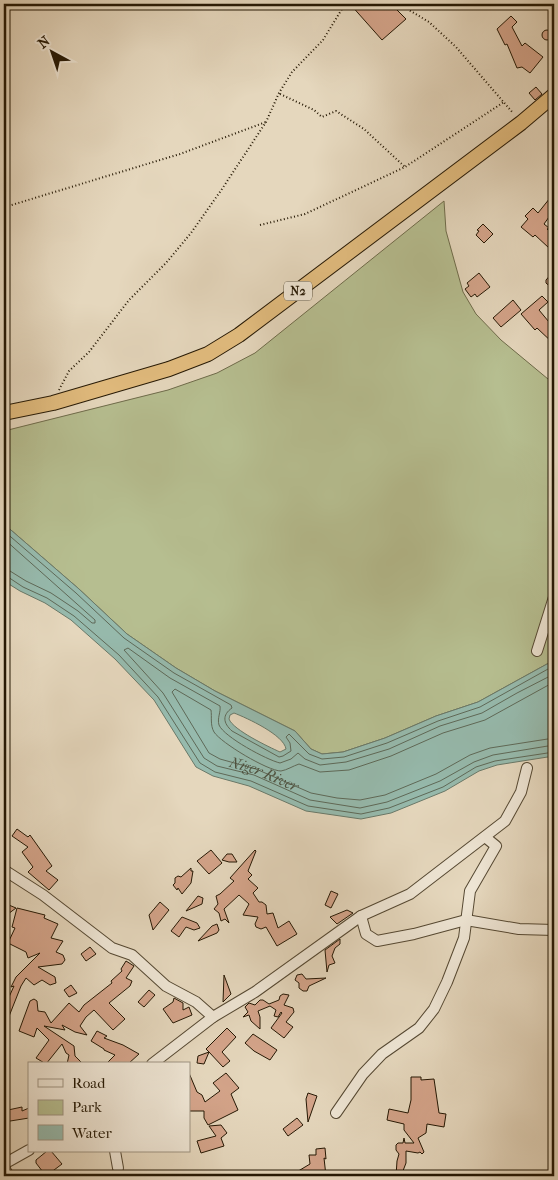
<svg xmlns="http://www.w3.org/2000/svg" width="558" height="1180" viewBox="0 0 558 1180" font-family="'IM FELL French Canon',serif">
<style>
.green{fill:#b6be90;stroke:#6e6b4a}
.water{fill:#96baad;stroke:#697969;fill-rule:evenodd}
.lines{fill:none;stroke-linecap:round;stroke-linejoin:round}
.shore{stroke:#5e6958;stroke-width:1}
.building{fill:#d4a48a;stroke:#251804}
.minor-casing{stroke:#554832;stroke-width:12}
.highway-casing{stroke:#251804;stroke-width:16}
.path{stroke:#251804;stroke-width:2;stroke-dasharray:1 2.5;stroke-linecap:butt}
.minor{stroke:#eee5d4;stroke-width:10}
.highway{stroke:#e2bc7e;stroke-width:14}
.labels{text-anchor:middle;dominant-baseline:central;stroke-width:4.5;stroke-linejoin:round;paint-order:stroke}
.shield{fill:#eee5d4;stroke:#615642;stroke-width:1}
.shield-label{font-size:12px;font-weight:bold;fill:#251804}
.water-label{font-size:15px;font-style:italic;fill:#4d513f;stroke:#eee5d4}
</style>
<rect width="100%" height="100%" fill="#e5d7bd"/>
<filter id="stains"><feTurbulence type="fractalNoise" baseFrequency=".004" numOctaves="4"/><feColorMatrix values="0 0 0 0 .2 0 0 0 0 .09 0 0 0 0 .02 0 0 0 .5 -.17"/></filter>
<radialGradient id="worn" r=".72"><stop offset=".6" stop-color="#630" stop-opacity="0"/><stop offset="1" stop-color="#630" stop-opacity=".3"/></radialGradient>
<polygon class="green" points="444,201 446,231 463,292 476,314 501,340 554,384 554,663 547,664 478,702 436,716 385,738 343,752 322,754 311,749 295,731 215,691 176,668 127,634 79,589 4,524 4,431 168,390 217,373 255,353"/>
<path class="water" d="M4 524 79 589 127 634 176 668 215 691 295 731 311 749 322 754 343 752 385 738 436 716 478 702 547 664 554 663V756L497 765 479 771 445 791 391 813 361 819 306 811 249 786 213 776 196 767 154 700 115 659 71 620 45 603 20 591 4 581ZM234 713C247 718 284 735 286 749L280 752C269 747 233 730 229 719L230 715Z"/>
<g class="lines">
<g class="shore">
<path d="M4 531 76 593 124 638 174 673 231 705 232 708C222 715 223 723 232 731L279 757 283 756 291 751 290 743 286 737 289 734 309 754 322 759 344 757 387 743 438 721 480 707 548 669 554 668"/>
<polyline points="4,539 95,620 95,623 92,623 78,611 51,593 26,581 10,571 4,570"/>
<polyline points="4,577 8,577 23,587 47,598 74,616 119,655 158,697 200,763 215,772 251,781 308,806 361,814 389,808 443,787 476,767 495,761 554,752"/>
<path d="M554 674 517 693 482 713 440 726 389 749 346 762 320 765 305 759 298 753 291 759 280 763C267 760 224 737 219 725 217 718 221 712 220 706L170 678 128 648 124 650 163 693 204 758 217 766 254 775 310 800 360 808 387 802 440 781 474 762 493 755 554 745"/>
<path id="s1" d="M554 682 485 720 443 733 391 756 349 770 320 772 299 764C293 766 287 770 281 771 268 771 221 743 214 732 210 725 212 717 211 710L175 689 172 692 209 753 220 759 256 769 311 793 337 798 360 800 385 795 436 774 470 755 490 748 554 738"/>
</g>
</g>
<g class="building">
<polygon points="350,4 391,4 406,19 382,40"/>
<polygon points="511,16 517,22 512,27 522,46 525,43 543,57 530,73 522,67 517,68 507,44 505,45 497,29"/>
<circle cx="547" cy="35" r="5"/>
<polygon points="536,87 542,94 535,100 529,93"/>
<polygon points="554,193 554,210 544,224 549,228 547,229 554,236 554,242 549,248 535,235 533,237 521,227 528,219 525,216 533,208 538,213"/>
<polygon points="483,224 493,234 484,243 476,235 479,231 477,230"/>
<polygon points="554,271 554,290 546,283 546,280"/>
<polygon points="479,273 490,287 477,297 475,294 471,297 465,289 469,286 467,283"/>
<polygon points="542,296 548,302 539,310 554,328 554,344 537,328 535,330 521,314"/>
<polygon points="513,300 521,310 501,327 493,318"/>
<polygon points="17,829 28,837 30,835 52,866 46,871 58,880 49,890 28,872 33,867 22,852 28,847 12,836"/>
<polygon points="211,850 222,863 209,874 197,861"/>
<polygon points="255,850 256,851 248,871 252,875 248,879 258,888 253,893 259,902 262,902 266,905 267,914 273,913 278,928 289,921 297,934 277,946 266,927 261,929 256,927 255,924 258,917 243,915 249,904 239,895 224,909 229,923 225,919 221,921 219,913 214,909 218,904 216,896 220,894 234,881 230,878"/>
<polygon points="227,854 232,854 237,862 229,862 222,860"/>
<polygon points="191,868 191,871 193,871 191,883 182,894 178,888 177,890 173,885 175,883 175,878 178,876 181,877"/>
<polygon points="331,891 338,894 331,908 325,905"/>
<polygon points="198,896 203,898 202,904 186,911"/>
<polygon points="160,902 169,910 153,930 149,915"/>
<polygon points="4,903 16,908 4,917"/>
<polygon points="17,908 45,915 44,918 58,924 51,938 63,941 56,952 63,955 65,960 62,964 38,967 55,977 56,983 50,985 42,980 34,985 26,978 21,986 4,1029 4,1008 14,986 11,987 16,977 40,953 28,958 26,952 8,943 15,928 12,927"/>
<polygon points="347,910 353,913 337,924 330,917"/>
<polygon points="182,917 197,923 200,928 194,930 186,927 179,937 171,931"/>
<polygon points="217,924 219,930 217,933 198,941 212,926"/>
<polygon points="340,939 340,944 335,948 332,956 335,963 329,965 327,972 325,950"/>
<polygon points="90,947 96,954 86,961 81,954"/>
<polygon points="126,961 134,966 126,978 132,981 130,986 109,1003 125,1019 113,1030 94,1010 86,1017 80,1026 87,1035 75,1032 62,1025 65,1030 44,1026 74,1046 75,1056 83,1064 67,1064 69,1055 66,1053 62,1044 46,1064 36,1058 49,1040 37,1028 34,1037 19,1031 30,1001 34,999 37,1001 38,1011 45,1012 51,1023 69,1003 79,1012 84,1005 112,983 111,981 122,971 121,969"/>
<polygon points="302,974 306,979 326,978 309,986 307,991 303,991 299,988 299,983 295,980 297,975"/>
<polygon points="224,975 231,994 223,1002"/>
<polygon points="71,985 77,993 69,997 64,990"/>
<polygon points="149,990 155,995 144,1007 138,1002"/>
<polygon points="283,994 289,995 284,1005 293,1008 294,1012 286,1022 293,1027 284,1038 271,1028 282,1013 281,1012 278,1017 274,1016 276,1010 270,1006 258,1011 260,1017 260,1029 251,1021 249,1015 243,1017 248,1012 245,1007 249,1003 255,1005 260,1000 263,1000 269,1004 279,1000 280,996"/>
<polygon points="174,998 183,1003 183,1010 189,1007 192,1015 173,1023 163,1009 173,1002"/>
<polygon points="227,1028 236,1037 222,1052 230,1061 223,1067 209,1052 204,1064 197,1063 198,1056 209,1052 206,1049"/>
<polygon points="97,1031 107,1036 104,1038 123,1045 139,1054 128,1064 106,1064 115,1055 104,1050 104,1049 91,1041"/>
<polygon points="253,1034 277,1050 270,1060 254,1051 245,1043"/>
<polygon points="189,1073 197,1092 202,1095 205,1102 220,1091 213,1083 226,1073 239,1088 231,1094 238,1110 208,1125 204,1118 204,1111 189,1111"/>
<polygon points="411,1077 421,1077 421,1080 434,1079 439,1113 446,1114 444,1127 427,1124 426,1133 418,1138 424,1152 422,1154 420,1152 418,1153 406,1151 406,1163 401,1176 396,1176 397,1161 399,1154 396,1150 396,1145 398,1143 403,1143 404,1138 405,1143 414,1143 404,1130 404,1124 387,1120 389,1109 408,1113 411,1100"/>
<polygon points="308,1093 317,1096 308,1122 306,1099"/>
<polygon points="22,1107 22,1111 29,1108 29,1118 4,1122 4,1119 9,1117 8,1110"/>
<polygon points="297,1118 303,1125 288,1136 283,1129"/>
<polygon points="221,1125 227,1133 221,1138 224,1146 201,1153 197,1141 216,1136 209,1126"/>
<polygon points="325,1148 326,1159 324,1158 326,1176 290,1176 310,1164 309,1155 316,1155 316,1149"/>
<polygon points="47,1151 51,1151 62,1164 46,1176 36,1163 36,1160"/>
</g>
<g class="lines">
<defs>
<g id="minor">
<polyline points="537,651 554,597"/>
<polyline points="4,870 43,895 112,948 132,955 166,986 196,1002 213,1017"/>
<polyline points="361,916 410,894 505,821 521,792 527,768"/>
<polyline points="152,1064 213,1017 255,992 361,916 366,934 377,941 414,934 466,920 519,929 554,930"/>
<polyline points="336,1113 363,1074 382,1054 419,1028 434,1009 447,982 464,938 470,891 496,846 485,837"/>
<polyline points="115,1151 118,1168"/>
<polyline points="4,1164 29,1150"/>
<polyline points="4,1168 9,1176"/>
</g>
<polyline id="highway" points="4,413 53,403 169,369 208,354 239,335 521,123 554,95"/>
</defs>
<use href="#minor" class="minor-casing"/>
<use href="#highway" class="highway-casing"/>
<g class="path">
<polyline points="402,4 404,7 429,22 456,47 513,113"/>
<polyline points="280,94 314,110 322,117 336,111 364,129 405,167"/>
<polyline points="5,207 180,154 266,122"/>
<polyline points="260,225 305,214 405,167 504,102"/>
<polyline points="59,390 69,371 89,352 129,300 166,263 191,233 222,189 266,122 279,93 292,72 323,40 345,4"/>
</g>
<use href="#minor" class="minor"/>
<use href="#highway" class="highway"/>
</g>
<g class="labels">
<rect class="shield" x="284" y="281.5" width="28" height="19" rx="4"/>
<g class="shield-label">
<text x="298" y="291">N2</text>
</g>
<g class="water-label">
<text stroke="none"><textPath href="#s1" startOffset="572">Niger River</textPath></text>
</g>
</g>
<rect width="558" height="1180" fill="none" stroke="#e5d7bd" stroke-width="20"/>
<rect x="5" y="5" width="548" height="1170" fill="none" stroke="#251804" stroke-width="2.5"/>
<rect x="10" y="10" width="538" height="1160" fill="none" stroke="#251804"/>
<rect x="28" y="1062" width="162" height="90" fill="#eee5d4" stroke="#9e9381"/>
<rect x="38" y="1079" width="25" height="8" fill="#eee5d4" stroke="#9e9381"/>
<text x="72" y="1088" font-size="15" fill="#251804">Road</text>
<rect x="38" y="1100" width="25" height="15" fill="#b6be90" stroke="#9e9381"/>
<text x="72" y="1112" font-size="15" fill="#251804">Park</text>
<rect x="38" y="1125" width="25" height="15" fill="#96baad" stroke="#9e9381"/>
<text x="72" y="1138" font-size="15" fill="#251804">Water</text>
<g transform="translate(52 52) rotate(320)" stroke="#eee5d4" stroke-width="4" paint-order="stroke">
<path d="M0-4L9 19L0 12L-9 19Z" fill="#251804"/>
<text y="-8" font-size="14" font-weight="bold" text-anchor="middle" fill="#251804">N</text>
</g>
<rect width="100%" height="100%" filter="url(#stains)"/>
<rect width="100%" height="100%" fill="url(#worn)"/>
</svg>
